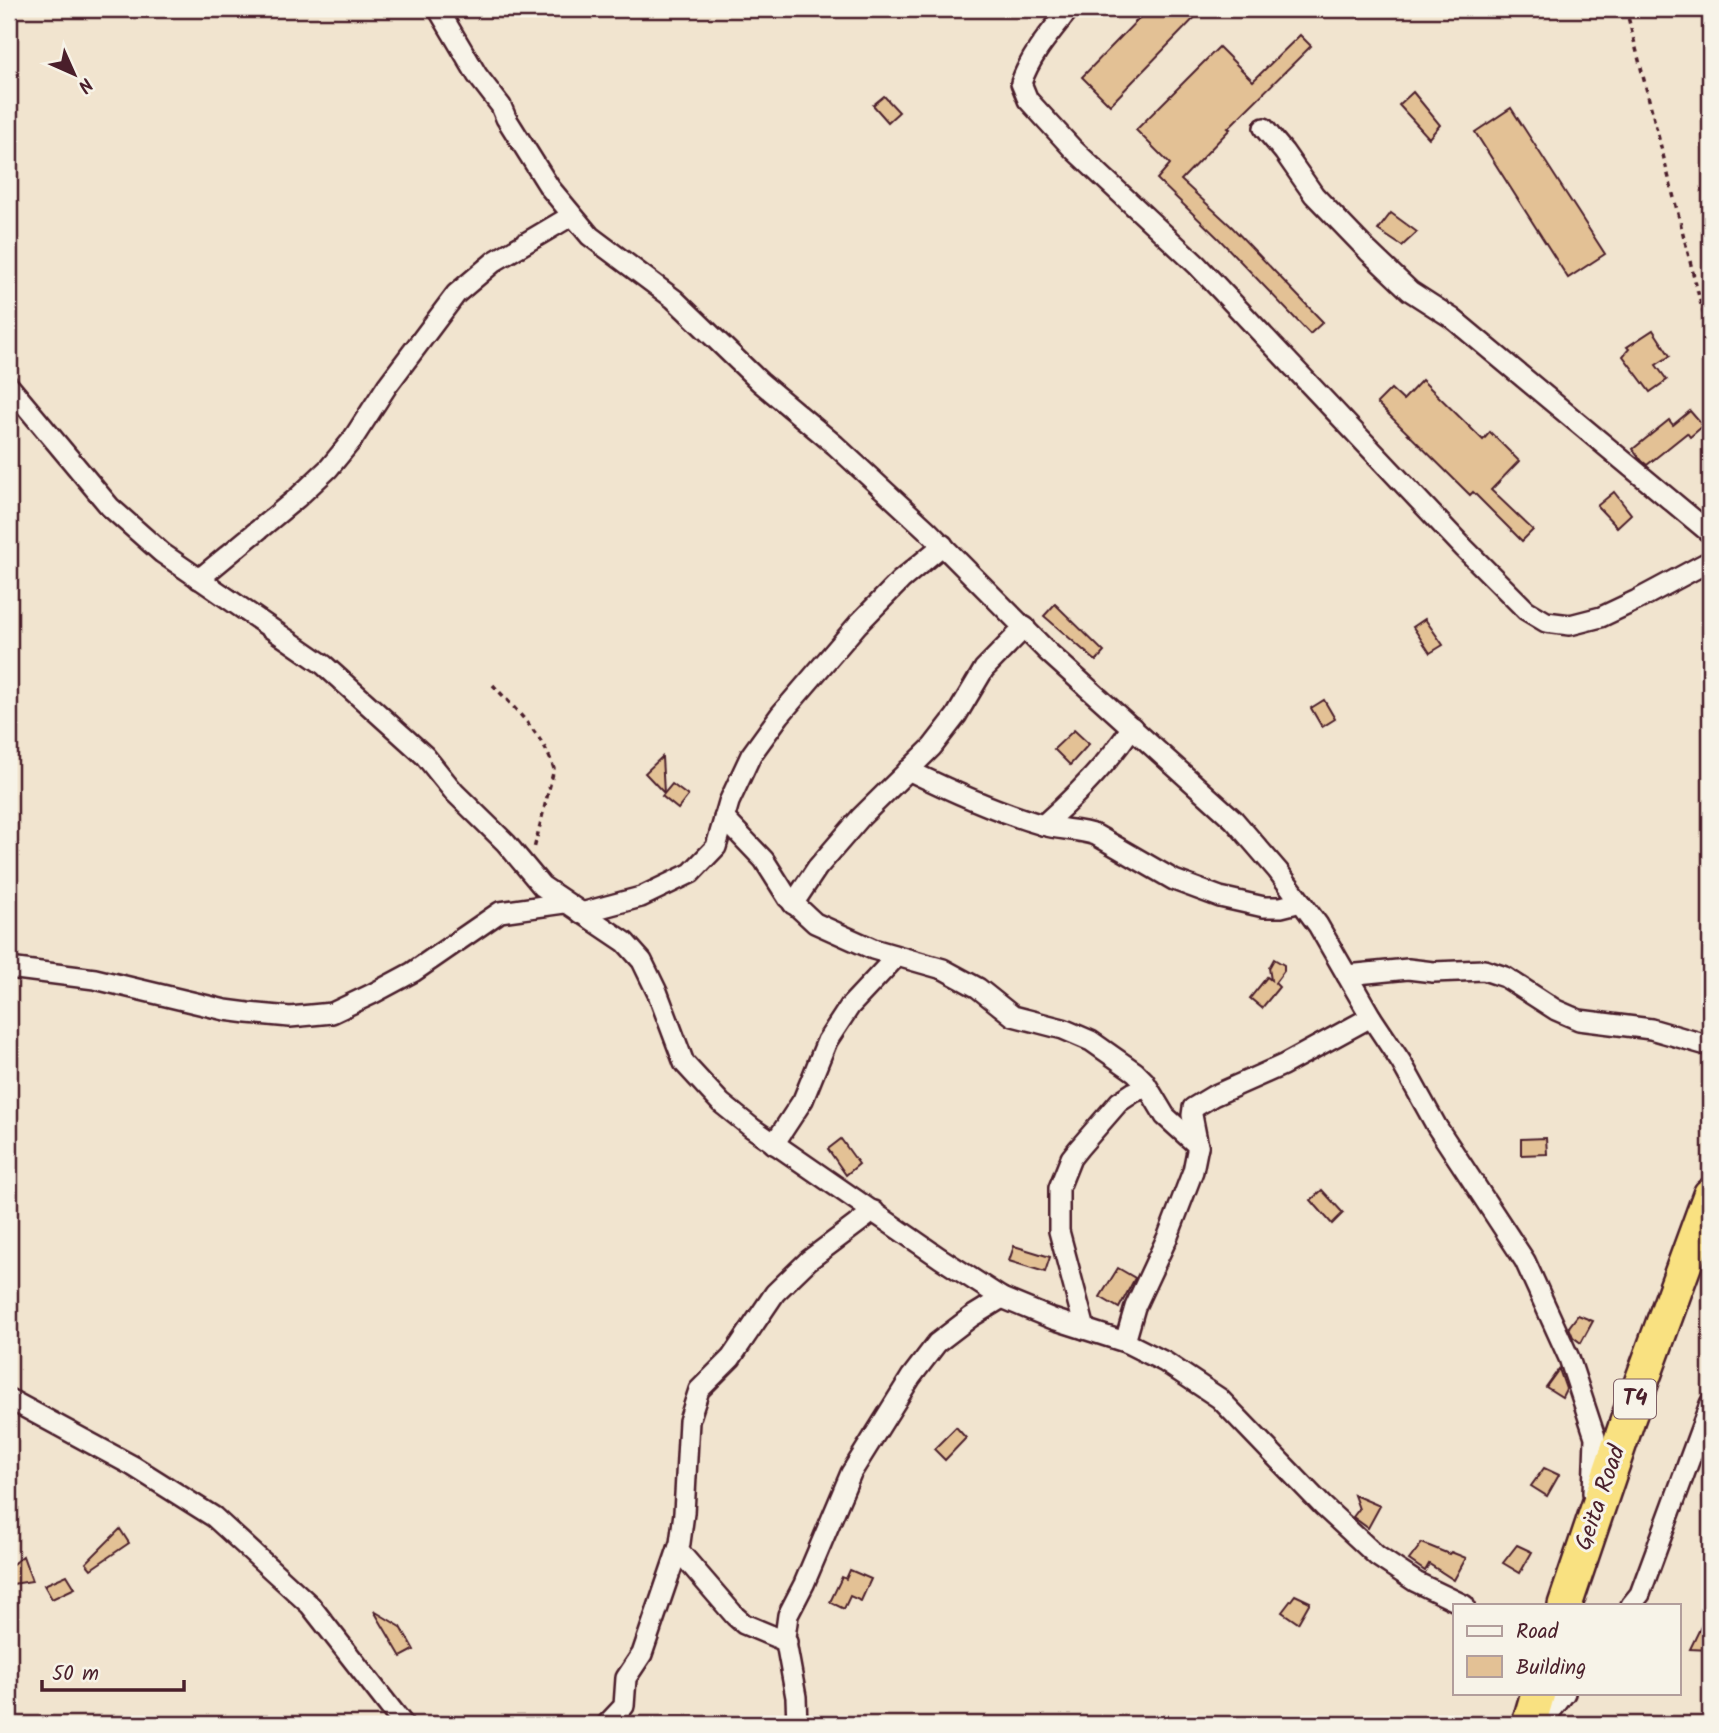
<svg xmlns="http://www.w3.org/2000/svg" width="1719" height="1733" viewBox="0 0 1719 1733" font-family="Kalam,sans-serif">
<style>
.building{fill:#e3c195;stroke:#4a1f2b;stroke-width:2}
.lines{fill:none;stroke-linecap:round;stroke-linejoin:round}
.minor-casing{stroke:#4a1f2b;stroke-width:24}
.trunk-casing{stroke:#4a1f2b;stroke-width:38}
.path{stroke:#4a1f2b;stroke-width:3.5;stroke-dasharray:5 5;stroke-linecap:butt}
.minor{stroke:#f7f3e8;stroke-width:19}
.trunk{stroke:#f9e181;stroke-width:33}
.labels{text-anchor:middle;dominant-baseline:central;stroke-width:6;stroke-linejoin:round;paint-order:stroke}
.shield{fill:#f7f3e8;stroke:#7e5f64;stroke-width:2}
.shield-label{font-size:23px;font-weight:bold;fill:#4a1f2b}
.street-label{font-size:24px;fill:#4a1f2b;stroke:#f7f3e8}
</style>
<rect width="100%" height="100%" fill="#f1e4cf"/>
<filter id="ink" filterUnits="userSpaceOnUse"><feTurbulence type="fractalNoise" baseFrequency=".0143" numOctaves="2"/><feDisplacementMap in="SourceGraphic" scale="14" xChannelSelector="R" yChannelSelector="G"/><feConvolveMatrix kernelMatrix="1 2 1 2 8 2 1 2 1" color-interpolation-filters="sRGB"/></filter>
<g filter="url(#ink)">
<g class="building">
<polygon points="1148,9 1203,9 1110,105 1082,77"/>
<polygon points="1300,35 1311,46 1228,128 1230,129 1181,180 1232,227 1323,322 1310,334 1219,239 1157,179 1170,164 1136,130 1219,47 1253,81"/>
<polygon points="1413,92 1440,125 1429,138 1399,105"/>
<polygon points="884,96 899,112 888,122 873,105"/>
<polygon points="1511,108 1605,254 1568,278 1475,132"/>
<polygon points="1391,213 1417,232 1402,246 1378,230"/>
<polygon points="1653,330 1670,356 1656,365 1667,380 1650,392 1623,356 1629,349 1627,347"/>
<polygon points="1422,380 1483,440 1490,432 1519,461 1491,490 1533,530 1522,541 1473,492 1470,495 1377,403 1391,389 1403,400"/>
<polygon points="1690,411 1703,426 1690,437 1687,433 1647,465 1642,461 1633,449 1669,420 1673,425"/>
<polygon points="1614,492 1631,514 1617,527 1597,506"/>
<polygon points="1055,604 1104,652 1096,661 1044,616"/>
<polygon points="1425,619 1443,645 1430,653 1413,627"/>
<polygon points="1324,700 1335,719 1322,727 1311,708"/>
<polygon points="1074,730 1089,744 1070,765 1054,749"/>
<polygon points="662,757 664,793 645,773"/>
<polygon points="672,784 688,796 678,809 662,796"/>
<polygon points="1274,959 1284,965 1284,971 1275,983 1279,987 1262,1008 1250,998 1267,977 1271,980 1269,968"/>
<polygon points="1546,1138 1547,1154 1521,1155 1521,1139"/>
<polygon points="841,1139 859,1164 846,1175 828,1149"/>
<polygon points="1322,1190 1343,1213 1332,1224 1311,1200"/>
<polygon points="1014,1246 1050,1257 1045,1272 1009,1261"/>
<polygon points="1118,1268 1135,1278 1119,1308 1100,1297"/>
<polygon points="1578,1315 1593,1321 1581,1343 1573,1337 1569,1327"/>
<polygon points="1559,1369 1566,1389 1562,1397 1546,1387"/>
<polygon points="956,1427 966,1438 945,1460 934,1449"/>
<polygon points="1544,1468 1559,1475 1547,1496 1531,1486"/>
<polygon points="1354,1495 1380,1506 1368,1528 1353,1517 1359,1509"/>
<polygon points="120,1529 129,1543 91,1569 86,1563"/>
<polygon points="1422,1543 1449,1554 1451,1552 1466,1558 1454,1580 1429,1564 1425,1571 1409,1560"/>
<polygon points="1517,1545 1532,1552 1520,1573 1503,1563"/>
<polygon points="23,1556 32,1581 12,1584 9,1567"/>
<polygon points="850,1570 871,1579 861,1601 850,1596 844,1609 830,1602 842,1577 846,1579"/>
<polygon points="67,1575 75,1588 52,1599 44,1585"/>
<polygon points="1295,1595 1310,1602 1298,1623 1282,1612"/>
<polygon points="1710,1608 1710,1650 1690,1649"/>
<polygon points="374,1611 401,1627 414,1650 401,1657"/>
</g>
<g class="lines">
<defs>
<g id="minor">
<polyline points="438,9 477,75 501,106 506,118 550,188 590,236 674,299 760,382 835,445 927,530 1048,652 1234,820 1278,871 1318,925 1371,1017 1401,1062 1437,1127 1525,1261 1569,1358 1595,1437 1593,1493"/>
<path d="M1069 9C1051 32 1031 54 1021 83L1028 100 1073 149 1197 265 1464 548 1526 610 1546 622 1570 625 1601 617 1637 600 1710 561"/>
<polyline points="1264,128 1284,152 1314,195 1368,251 1410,291 1452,318 1710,533"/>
<polyline points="9,386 110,507 162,553 324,665 425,756 454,792 506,843 542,886 625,942 642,961 658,994 684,1063 721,1103 752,1128 940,1258 1002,1298 1053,1319 1125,1342 1165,1362 1219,1398 1323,1506 1377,1556 1416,1582 1464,1605"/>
<polyline points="199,579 297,498 329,468 352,440 387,386 456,294 495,261 571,216"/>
<path d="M908 770C951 791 997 812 1043 825 1060 830 1079 829 1096 835L1174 880 1220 897 1264 907H1281L1301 902"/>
<polyline points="724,818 764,860 788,898 815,923 873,949 943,969 978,988 1013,1016 1063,1029 1091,1041 1135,1072 1144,1081 1165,1116 1198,1146"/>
<path d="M1043 825C1077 795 1108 764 1132 727"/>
<polyline points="793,904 817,868 861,817 932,747 956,716 984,669 1025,627"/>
<polyline points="581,913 641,897 691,873 716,847 729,802 751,755 780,715 858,624 901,580 943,545"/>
<polyline points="9,968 95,979 225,1010 248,1013 290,1017 332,1013 372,994 413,972 500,912 564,903"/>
<polyline points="1347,975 1408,969 1433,972 1484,970 1505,977 1556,1010 1579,1020 1651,1029 1710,1046"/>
<polyline points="774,1144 803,1100 827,1041 850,1006 896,957"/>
<polyline points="1085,1329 1059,1231 1059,1188 1071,1158 1079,1148 1119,1102 1134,1092 1147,1087"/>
<polyline points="1125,1342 1135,1307 1168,1236 1193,1171 1198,1146 1192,1115 1193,1108 1213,1096 1283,1065 1371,1017"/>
<polyline points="9,1399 133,1466 214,1517 310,1605 403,1724"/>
<polyline points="678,1550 735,1616 744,1624 787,1642"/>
<polyline points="1631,1605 1640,1594 1710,1404"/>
<polyline points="607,1724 624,1706 626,1678 642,1654 680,1543 684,1513 689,1421 699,1390 731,1358 775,1293 809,1260 874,1211"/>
<polyline points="797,1724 796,1697 785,1637 788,1615 804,1584 851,1473 911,1377 937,1343 971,1317 1002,1298"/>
<polyline points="1541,1724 1565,1693"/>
</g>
<g id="trunk">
<polyline points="1565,1605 1628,1419 1710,1195"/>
<polyline points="1529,1724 1538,1693"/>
</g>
</defs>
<use href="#minor" class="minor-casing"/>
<use href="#trunk" class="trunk-casing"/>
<g class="path">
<polyline points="1626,9 1710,340"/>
<path d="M493 685C516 710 544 736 554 769L534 849"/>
</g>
<use href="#minor" class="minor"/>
<use href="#trunk" class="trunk"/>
</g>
</g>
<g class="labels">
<rect class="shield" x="1614" y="1379.5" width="42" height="39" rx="5"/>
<g class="shield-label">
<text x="1635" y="1399">T4</text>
</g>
<g class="street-label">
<text transform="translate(1601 1498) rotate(-71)">Geita Road</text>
</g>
</g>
<rect width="1719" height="1733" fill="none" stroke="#f7f3e8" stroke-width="35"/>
<rect x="18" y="18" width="1684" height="1698" fill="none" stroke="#4a1f2b" stroke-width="2.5" filter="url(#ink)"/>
<rect x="1453" y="1604" width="228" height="91" fill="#f7f3e8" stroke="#b29e9c" stroke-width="2"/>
<rect x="1467" y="1626" width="35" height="10" fill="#f7f3e8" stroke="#b29e9c" stroke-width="2"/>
<text x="1516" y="1638" font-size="21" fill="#4a1f2b">Road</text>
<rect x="1467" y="1656" width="35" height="21" fill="#e3c195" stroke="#b29e9c" stroke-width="2"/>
<text x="1516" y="1674" font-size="21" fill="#4a1f2b">Building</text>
<g transform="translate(74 74) rotate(135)" stroke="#f7f3e8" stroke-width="5" paint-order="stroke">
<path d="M0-5L12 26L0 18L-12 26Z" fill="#4a1f2b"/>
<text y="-10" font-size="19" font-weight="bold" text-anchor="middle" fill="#4a1f2b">N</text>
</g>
<path d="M42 1680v10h142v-10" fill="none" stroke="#4a1f2b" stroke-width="3.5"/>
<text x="52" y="1680" font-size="21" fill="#4a1f2b" stroke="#f7f3e8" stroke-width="5" paint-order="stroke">50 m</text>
</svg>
